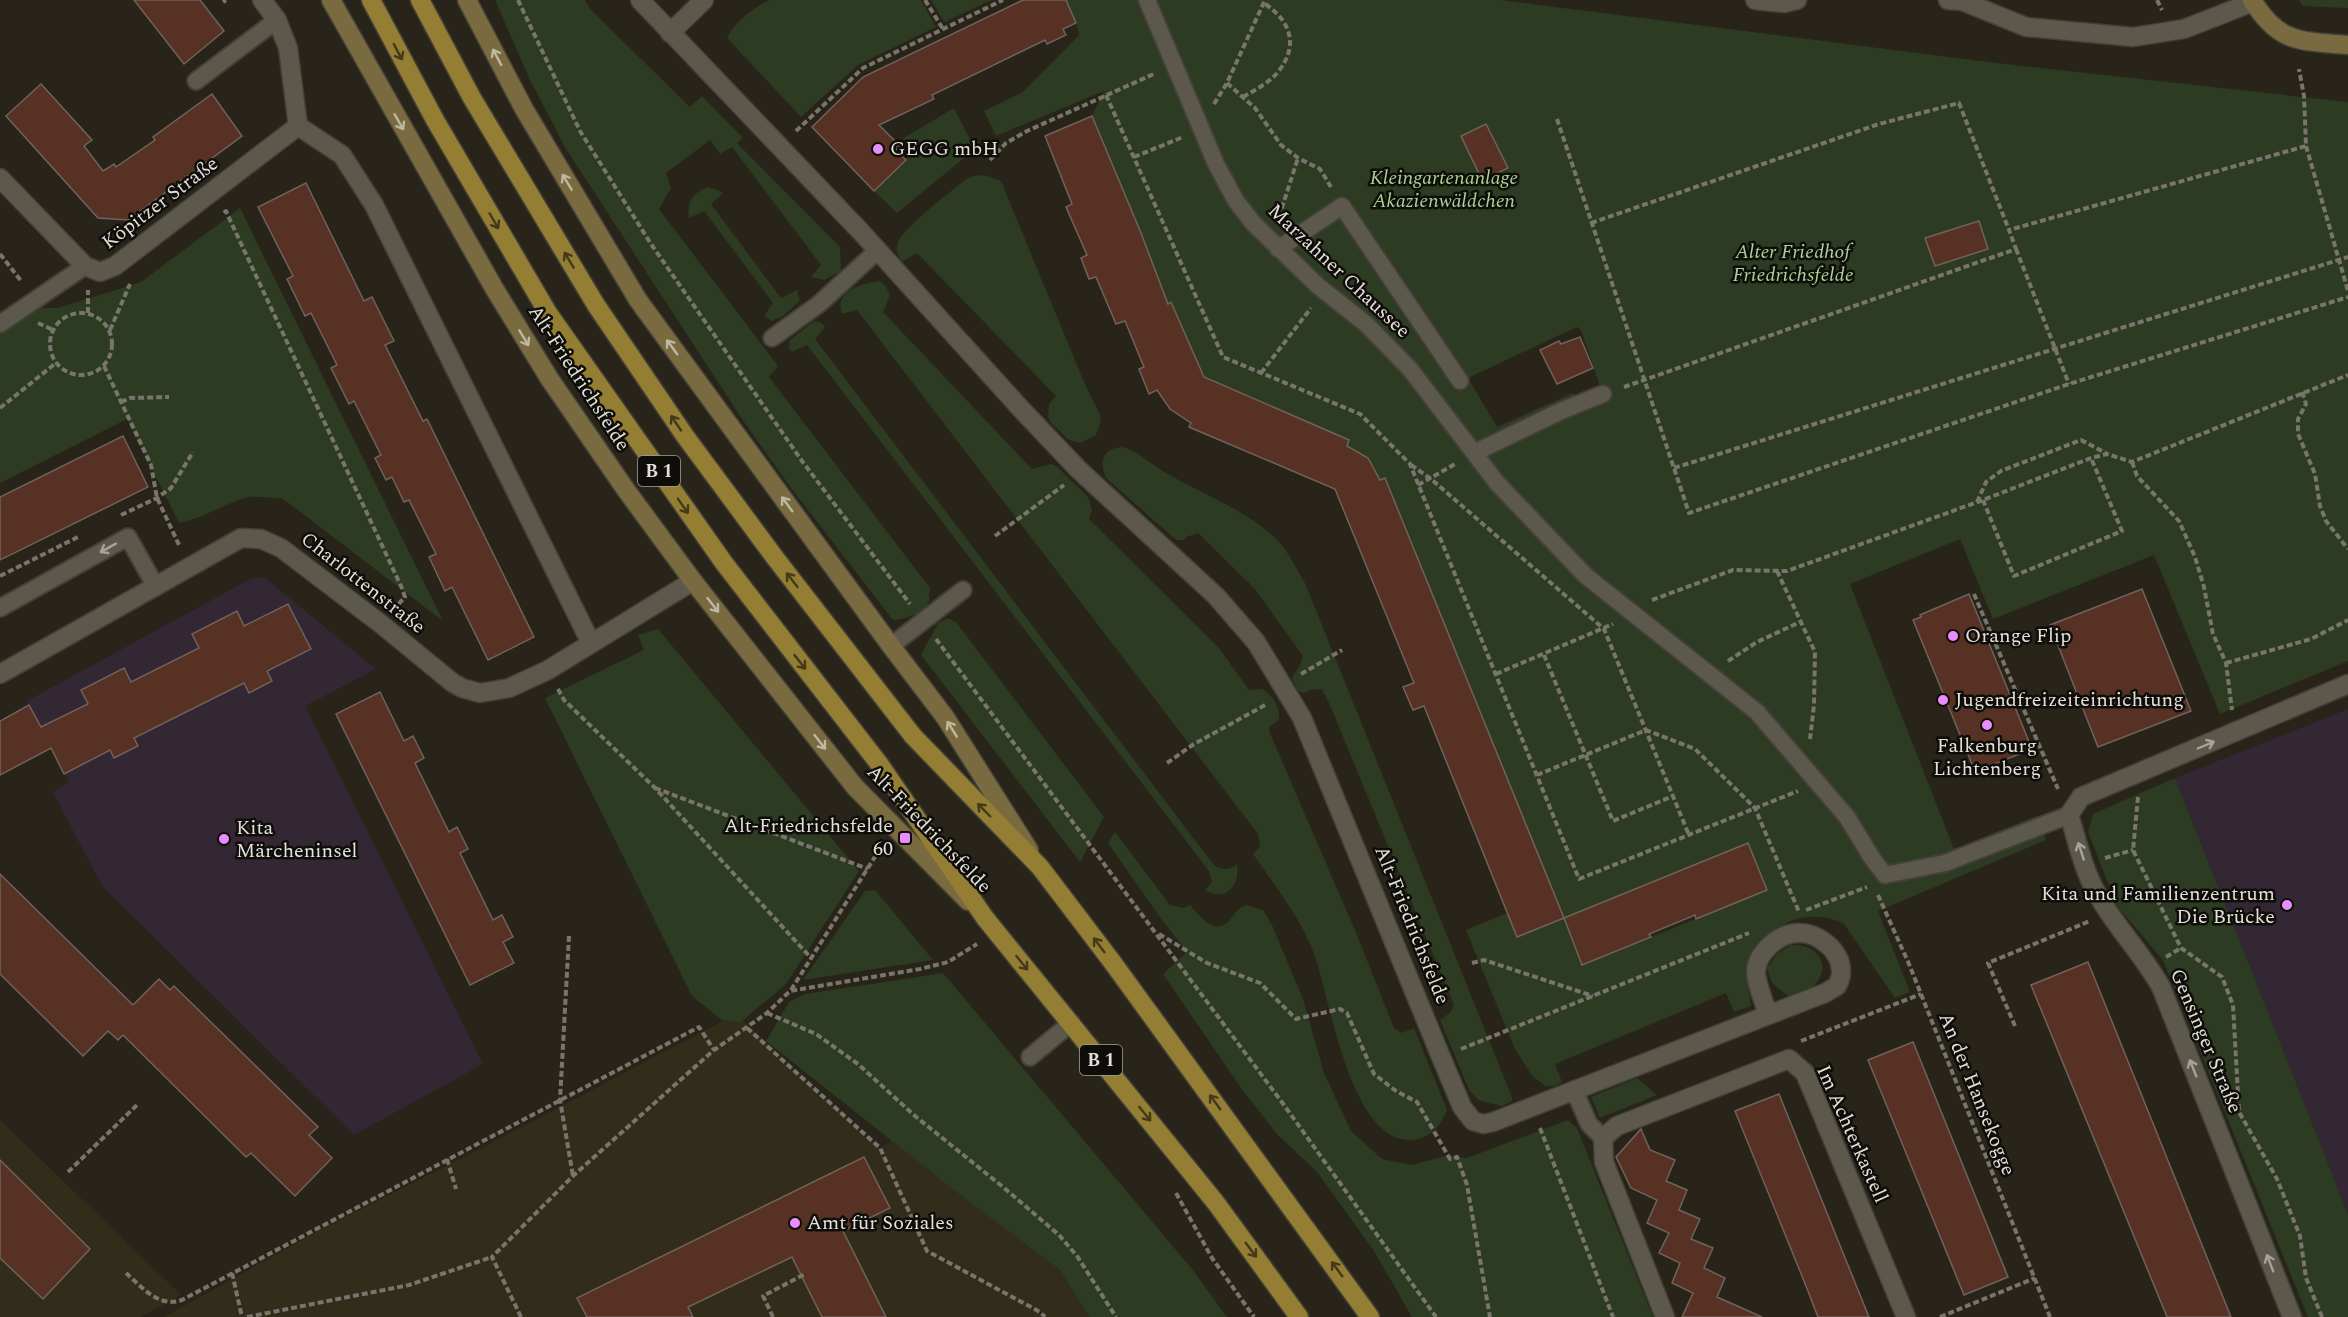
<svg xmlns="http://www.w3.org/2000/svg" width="2348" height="1317" viewBox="0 0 2348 1317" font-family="Spectral,serif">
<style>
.built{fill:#322c1b}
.education{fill:#332734}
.green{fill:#2c3b21;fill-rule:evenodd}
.building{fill:#573123;stroke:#70625d;stroke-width:1.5}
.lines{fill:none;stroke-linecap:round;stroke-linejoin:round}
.lane-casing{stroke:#434038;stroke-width:20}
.street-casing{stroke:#434038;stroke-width:21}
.secondary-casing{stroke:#434038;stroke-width:21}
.primary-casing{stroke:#434038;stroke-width:21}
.path{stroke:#79756c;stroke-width:4;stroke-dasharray:6 3;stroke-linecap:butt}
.lane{stroke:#5d584c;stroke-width:16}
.street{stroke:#5d584c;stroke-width:18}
.secondary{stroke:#796b3f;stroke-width:18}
.primary{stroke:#947e33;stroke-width:18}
.oneway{stroke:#443a1a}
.oneway2{stroke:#beb7a3}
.oneway3{stroke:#a7a39a}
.poi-dot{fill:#e98dfe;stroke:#0f0d09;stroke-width:2}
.labels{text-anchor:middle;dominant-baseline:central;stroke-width:5;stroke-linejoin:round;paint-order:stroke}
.shield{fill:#0f0d09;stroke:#a3a19b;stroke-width:1.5}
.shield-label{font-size:18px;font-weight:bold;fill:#e3e0d9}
.poi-label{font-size:20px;fill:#e3e0d9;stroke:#0f0d09;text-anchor:start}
.park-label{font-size:20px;font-style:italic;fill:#add295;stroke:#0f0d09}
.street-label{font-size:20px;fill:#e3e0d9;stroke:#0f0d09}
</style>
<rect width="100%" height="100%" fill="#282419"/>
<g class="built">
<polygon points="736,1014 880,1148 892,1141 1060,1270 1089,1317 164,1317 322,1229 480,1149"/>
<polygon points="0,1120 181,1295 140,1317 0,1317"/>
</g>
<g class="education">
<polygon points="252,578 265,578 376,669 305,706 483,1064 354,1135 102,886 53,792 69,782 27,701"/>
<polygon points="2348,709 2348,1214 2175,778"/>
</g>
<g class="green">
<path d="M495 0H585L591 10 690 107 702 96 743 138 737 143 840 247 841 271 824 280 811 277 821 265 732 147 720 154 710 140 666 173 671 188 659 209 778 366 769 377 930 588C929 593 930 599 928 603 924 613 903 620 893 620L791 488 742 419 566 149 530 80Z"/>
<path d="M769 0H921L936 27 858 65 801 117 727 38C736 20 751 10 769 0Z"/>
<polygon points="931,0 992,0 944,22"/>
<path d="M1066 0H1500L1996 63 2348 102V661L2220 714 2154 555 1993 619 1960 539 1850 584 1954 849 2037 816 2046 840 1878 911 1910 992 1895 998 1844 924C1810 906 1765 923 1753 960 1751 966 1748 972 1748 978 1747 987 1750 997 1751 1006L1734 1012 1726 993 1555 1064 1562 1082 1555 1086H1546L1532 1076 1514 1047 1466 930 1507 913 1518 937 1563 918 1432 595 1419 574 1424 572 1385 478 1380 480 1368 458 1347 446 1349 440 1209 380 1207 384 1171 303 1168 304 1141 233 1092 116 1104 91 996 136 984 111 1023 92 1079 35 1076 23ZM1577 327 1581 330 1605 401 1578 410 1573 393 1497 427 1468 378ZM1748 843 1767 890 1582 965 1564 918 1608 900 1611 905 1632 890Z"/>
<polygon points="2299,0 2348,0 2348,8 2303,6"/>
<polygon points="954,108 975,149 897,213 874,191 906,160 904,138"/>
<path d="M984 175 1001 181 1084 382 1100 415 1101 421 1096 435 1080 443 1069 440 1050 422 1048 416 1049 404 1056 396 917 253 902 262C897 255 895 248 899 240 906 226 950 192 965 180L973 176Z"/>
<path d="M708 187 715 189 723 193 711 204 781 298 797 290 800 301 783 316 772 321 764 316 773 303 704 211 689 218C686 203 693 192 708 187Z"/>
<path d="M240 208 443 621 282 498C269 499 258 495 245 498 224 504 199 520 179 523L127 419 0 483V333L32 308H58L141 282Z"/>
<path d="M880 281 885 285 890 295 883 312 1032 469 1051 464 1056 466 1088 497 1092 510 1089 519 1219 648 1249 690 1262 689C1273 695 1280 707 1279 720L1270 726 1269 731 1357 935 1394 1028 1402 1033 1414 1028 1447 1110C1440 1127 1430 1139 1411 1140 1349 1142 1330 995 1313 951 1299 915 1274 885 1253 854L1260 847 1258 834 857 310 842 314C833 291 863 283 880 281Z"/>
<path d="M814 321 822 323 825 327 815 339 1213 864C1220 871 1228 870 1237 865 1240 887 1225 902 1205 890L1212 882 1209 871 807 345 792 352 789 348 790 340Z"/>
<path d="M1123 447C1139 452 1152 465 1166 473 1202 494 1253 513 1280 543 1290 555 1297 570 1305 583L1512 1097V1101L1502 1106 1478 1100 1469 1090 1440 1020 1451 1012 1454 1005 1329 703 1322 689 1310 690 1304 693 1298 691 1292 679C1295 669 1303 666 1302 655L1255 589 1198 533 1186 537 1184 540H1176L1106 478C1098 460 1104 448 1123 447Z"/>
<polygon points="946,619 950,619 956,622 1104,817 1080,862 921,655 938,623"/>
<polygon points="658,629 859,871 786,984 741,1022 722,1020 692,996 545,698 644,650 638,635"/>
<polygon points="2175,778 2348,1214 2348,1317 2308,1317 2163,960 2117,906 2088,832 2093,814"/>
<path d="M1115 832 1170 905 1184 908 1190 905C1199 915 1214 936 1229 921 1235 914 1236 909 1246 905L1263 910 1272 925 1303 999 1324 1073 1351 1131 1382 1159 1412 1165 1445 1156 1467 1158 1568 1120 1577 1128 1653 1317H1412L1374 1251 1318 1173 1276 1133 1241 1088 1163 974 1187 952 1162 920 1108 843Z"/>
<polygon points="875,890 933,960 803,980 865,891"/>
<path d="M1791 945C1836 944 1830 994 1788 996L1772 983 1767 968 1777 954Z"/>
<polygon points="943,973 1192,1269 1227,1317 1089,1317 1060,1270 950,1187 766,1041 789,1002 805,994"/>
<polygon points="1637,1078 1657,1095 1600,1118 1591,1097"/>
</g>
<g class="building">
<polygon points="134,0 200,0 224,31 184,64"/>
<polygon points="1023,0 1066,0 1076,23 1063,29 1066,35 1047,44 1045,40 932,95 934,99 879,125 900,146 896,150 906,160 874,191 812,127 863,77"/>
<polygon points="41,84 92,140 84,146 103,171 114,164 116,167 155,140 153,137 212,94 242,136 128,220 98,218 6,116"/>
<polygon points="1092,116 1141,233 1168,304 1171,302 1204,377 1349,440 1347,446 1368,458 1380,480 1385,478 1564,918 1748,843 1767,890 1696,919 1695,915 1649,934 1651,937 1582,965 1564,918 1517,937 1424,706 1413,710 1403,687 1414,683 1335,489 1189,427 1191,423 1170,409 1157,390 1149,394 1139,369 1144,367 1125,321 1116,324 1096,277 1089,279 1081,258 1087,255 1066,207 1072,204 1045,136"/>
<polygon points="1486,124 1508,168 1482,180 1461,136"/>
<polygon points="306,183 364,301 372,297 394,341 385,345 423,421 427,419 534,637 488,660 452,587 445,591 429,557 436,554 409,500 404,502 392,477 386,480 375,458 381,455 354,401 349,404 331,368 337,365 311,313 305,316 287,279 293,276 258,207"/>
<polygon points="1979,221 1988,249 1935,266 1925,238"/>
<polygon points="1580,337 1593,368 1557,384 1540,350 1559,341 1561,344"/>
<polygon points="123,436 148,487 0,560 0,497"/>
<polygon points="2142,589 2191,711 2098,747 2050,625"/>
<polygon points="1969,594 2032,749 1982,769 1981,766 1974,769 1913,620 1921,617 1920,615"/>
<polygon points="288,604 311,649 267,671 272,681 249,693 244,683 134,738 138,746 114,758 110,750 64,774 51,748 0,775 0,721 29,705 41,727 88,704 81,690 124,668 131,682 199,648 192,634 237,611 244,626"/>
<polygon points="380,692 404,741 413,736 424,758 415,763 449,832 457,827 468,849 460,853 493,920 502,915 513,937 503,942 514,963 470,985 336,714"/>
<polygon points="0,874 133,1005 159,979 170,990 174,986 318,1127 309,1135 332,1158 295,1196 251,1153 246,1157 123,1035 118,1040 108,1031 83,1056 0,974"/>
<polygon points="2088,962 2231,1317 2167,1317 2031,985"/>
<polygon points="1913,1042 2008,1277 1964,1295 1868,1060"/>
<polygon points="1779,1094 1856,1285 1869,1317 1818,1317 1804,1281 1735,1111"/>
<polygon points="1641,1129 1650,1150 1675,1160 1666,1181 1687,1190 1679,1210 1700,1219 1691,1239 1713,1248 1704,1268 1725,1278 1717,1297 1762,1317 1682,1317 1693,1293 1672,1283 1680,1263 1659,1253 1669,1233 1647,1223 1657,1200 1631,1188 1616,1157"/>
<polygon points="864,1157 890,1208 843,1231 886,1317 822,1317 792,1257 688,1307 693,1317 587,1317 577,1298"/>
<polygon points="0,1160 90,1249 43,1299 0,1258"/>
</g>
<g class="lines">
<defs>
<g id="lane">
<polyline points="1147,0 1216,164 1236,201 1253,223 1318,286 1366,324 1410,369 1497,483 1586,576 1757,712 1847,817 1872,858 1885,875 1945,863 2069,815"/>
<polyline points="196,81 277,20"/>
<polyline points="1278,249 1342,206 1460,381"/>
<polyline points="0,324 85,266"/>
<polyline points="772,338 819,304 877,251"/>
<polyline points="1476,452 1561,411 1603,394"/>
<polyline points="0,608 128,537 156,587"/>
<polyline points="891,646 963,590"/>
<polyline points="1030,1057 1071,1023"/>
<polyline points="1574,1090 1589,1124 1603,1138"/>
</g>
<g id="street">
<polyline points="262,0 277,20 288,48 298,126 342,155 374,205 591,643"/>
<path d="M640 0 862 233 1022 410 1079 470 1216 596 1256 642 1302 718 1441 1057 1462 1107 1473 1121 1483 1124 1493 1122 1825 993 1837 986C1839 982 1841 977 1841 973 1842 951 1818 932 1798 933 1779 933 1758 952 1756 970 1755 981 1765 1004 1768 1015"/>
<polyline points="1755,0 1784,3 1797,0"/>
<polyline points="1948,0 1962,1 2026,27 2133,37 2184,29 2253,2"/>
<polyline points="670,33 704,0"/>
<polyline points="0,178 85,266 100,272 115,266 298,126"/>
<polyline points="0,674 241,538 261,539 281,548 381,624 453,683 462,688 480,693 509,688 548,670 693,581"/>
<polyline points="1665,1317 1604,1162 1603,1138 1617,1126 1789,1059 1805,1073 1906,1317"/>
<path d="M2292 1317 2161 987C2141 951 2109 920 2091 882 2081 861 2076 836 2069 815L2081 797 2348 684"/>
</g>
<g id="secondary">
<polyline points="331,0 494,288 549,378 626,490 693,581 855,787 968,901"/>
<polyline points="467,0 524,109 638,300 891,646 945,717 1029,850"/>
<path d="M2252 0C2279 44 2301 41 2348 45"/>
</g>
<g id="primary">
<polyline points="371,0 435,120 548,313 724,563 880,765 985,918 1216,1203 1299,1317"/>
<polyline points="420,0 472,98 596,305 685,436 776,559 913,736 1040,867 1113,963 1370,1317"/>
</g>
</defs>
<use href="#lane" class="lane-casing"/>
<use href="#street" class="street-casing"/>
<use href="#secondary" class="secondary-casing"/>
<use href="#primary" class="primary-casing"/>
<g class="path">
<polyline points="518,0 580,131 651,244 802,461 910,604"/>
<polyline points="925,0 943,29"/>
<polyline points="2157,0 2162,10"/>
<polyline points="223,2 226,0"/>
<polyline points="1227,83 1255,108 1281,145 1298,158 1320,169 1331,187"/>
<polyline points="1106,95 1223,357 1360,414 1410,464 1579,879 1798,791"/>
<path d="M1243 97C1255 90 1269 83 1278 72 1299 46 1291 21 1265 4"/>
<polyline points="1214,104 1227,83 1265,0"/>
<polyline points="1557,119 1689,513 2069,384 2348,297"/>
<polyline points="796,131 863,68 1003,0"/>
<polyline points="2306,146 2348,291"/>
<polyline points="1134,157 1183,137"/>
<polyline points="990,160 1006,143 1027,131 1156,73"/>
<polyline points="224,213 226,211 230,220 401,586 405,597 395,608"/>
<polyline points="1279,217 1298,158"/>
<polyline points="1591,223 1879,124 1959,103 2009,230"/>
<polyline points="2016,249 2069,384"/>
<polyline points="0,254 22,282"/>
<circle cx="81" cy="344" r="31"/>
<polyline points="88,313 88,290"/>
<polyline points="38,323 53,330"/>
<polyline points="110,330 130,284"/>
<polyline points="104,366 151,465 157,498 180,547"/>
<polyline points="1261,373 1311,308"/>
<polyline points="1624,387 2016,249 2009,230 2306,146 2304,96 2299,69"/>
<polyline points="2302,392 2306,404 2298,419 2298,434 2315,474 2320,506 2326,521 2348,549"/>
<polyline points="121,402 130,398 169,397"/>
<polyline points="0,408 56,363"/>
<polyline points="2132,462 2137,476 2179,521 2195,557 2204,587 2213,634 2226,663 2232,710"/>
<polyline points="1411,465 1431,479 1604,629 1689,835"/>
<polyline points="1674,468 2348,257"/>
<polyline points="1418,485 1457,463"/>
<polyline points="1983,500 2014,576 2122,531 2091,458"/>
<polyline points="1977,502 1986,482 2001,471 2081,440 2106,453"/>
<polyline points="121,515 157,498 171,488 193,452"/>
<polyline points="995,536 1064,485"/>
<polyline points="1777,571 1815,652 1814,705 1810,739"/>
<polyline points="0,576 80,536"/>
<polyline points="1974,594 2058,789"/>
<polyline points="1652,600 1733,570 1787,571 1983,500 2091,458 2107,454 2132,462 2348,375"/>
<polyline points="936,639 1284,1105 1436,1317"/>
<polyline points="1544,655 1613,821 1673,796"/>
<polyline points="1728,661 1757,642 1800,622"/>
<polyline points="2226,663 2311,639 2348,620"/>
<polyline points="1301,674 1342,650"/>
<polyline points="1496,674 1613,624"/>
<polyline points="558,689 564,700 655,788 812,959"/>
<polyline points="1167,763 1194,744 1267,704"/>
<polyline points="1537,775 1646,730 1695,749 1755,808 1799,912"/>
<polyline points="655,788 868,869"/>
<polyline points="2138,797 2133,850 2181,948 2222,977 2233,1005 2239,1112 2277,1179 2300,1236 2306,1278 2322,1317"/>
<polyline points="2105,858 2133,850"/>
<polyline points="1878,895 1909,964 2050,1317"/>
<polyline points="1806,910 1867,887"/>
<polyline points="1159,934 1207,963 1260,983 1296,1019 1340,1009 1347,1013 1374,1074 1396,1091 1417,1102 1450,1159 1457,1157 1467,1185 1490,1317"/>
<polyline points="569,936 560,1100 573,1176"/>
<polyline points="2166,957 2181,948"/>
<polyline points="1472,963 1484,960 1593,996"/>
<polyline points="791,990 878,852"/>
<polyline points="767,1013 816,1034 858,1064 915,1116 1003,1187 1059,1235 1077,1256 1116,1317"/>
<polyline points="2015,1026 1988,963 2090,921"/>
<polyline points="747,1028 880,1148 927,1251 1040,1312 1045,1317"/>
<polyline points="1801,1041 1921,994"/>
<polyline points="1461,1049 1749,933"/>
<polyline points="1540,1128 1613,1317"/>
<polyline points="447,1159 456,1189"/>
<polyline points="68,1172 138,1104"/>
<polyline points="1176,1193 1212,1258 1254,1317"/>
<path d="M126 1273C142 1287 158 1308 182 1300L699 1027 714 1050"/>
<polyline points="232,1273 242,1317"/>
<polyline points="247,1317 409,1285 492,1257"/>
<polyline points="521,1317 492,1257 573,1176 714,1050 767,1013 790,991 920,969 948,962 977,944"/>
<polyline points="773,1317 763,1296 805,1274"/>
<polyline points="1940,1317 2035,1278"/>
</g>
<use href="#lane" class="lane"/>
<use href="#street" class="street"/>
<use href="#secondary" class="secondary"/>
<use href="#primary" class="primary"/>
</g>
<defs><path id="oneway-shaft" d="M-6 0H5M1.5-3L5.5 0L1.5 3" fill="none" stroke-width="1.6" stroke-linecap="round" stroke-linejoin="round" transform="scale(1.5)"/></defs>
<g class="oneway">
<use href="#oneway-shaft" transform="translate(398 52) rotate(62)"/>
<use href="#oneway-shaft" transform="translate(494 221) rotate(60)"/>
<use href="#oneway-shaft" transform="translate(569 260) rotate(-121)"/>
<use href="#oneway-shaft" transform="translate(676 423) rotate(-124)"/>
<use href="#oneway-shaft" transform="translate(683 506) rotate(55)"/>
<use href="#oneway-shaft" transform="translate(792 580) rotate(-128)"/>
<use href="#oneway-shaft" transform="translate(800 662) rotate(52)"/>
<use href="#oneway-shaft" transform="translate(984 810) rotate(-134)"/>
<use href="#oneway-shaft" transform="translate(1099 945) rotate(-127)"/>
<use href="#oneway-shaft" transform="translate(1022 963) rotate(51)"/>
<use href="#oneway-shaft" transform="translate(1215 1102) rotate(-126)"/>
<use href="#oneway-shaft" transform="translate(1145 1114) rotate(51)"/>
<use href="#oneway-shaft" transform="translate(1251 1250) rotate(54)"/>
<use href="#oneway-shaft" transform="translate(1337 1269) rotate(-126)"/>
</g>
<g class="oneway2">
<use href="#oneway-shaft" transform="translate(497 57) rotate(-118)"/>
<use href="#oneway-shaft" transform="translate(399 122) rotate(60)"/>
<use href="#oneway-shaft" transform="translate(567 182) rotate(-121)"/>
<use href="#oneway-shaft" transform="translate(524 338) rotate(59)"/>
<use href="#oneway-shaft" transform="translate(672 347) rotate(-126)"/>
<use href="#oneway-shaft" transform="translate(787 504) rotate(-126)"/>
<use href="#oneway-shaft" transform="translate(713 605) rotate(52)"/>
<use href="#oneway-shaft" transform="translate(952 729) rotate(-122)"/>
<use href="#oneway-shaft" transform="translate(820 742) rotate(52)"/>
</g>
<g class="oneway3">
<use href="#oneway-shaft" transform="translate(108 548) rotate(151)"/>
<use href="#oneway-shaft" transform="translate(2206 745) rotate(-23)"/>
<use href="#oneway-shaft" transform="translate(2081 851) rotate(-108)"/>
<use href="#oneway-shaft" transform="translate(2193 1068) rotate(-112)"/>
<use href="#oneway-shaft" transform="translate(2270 1263) rotate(-111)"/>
</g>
<g class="poi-dot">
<circle cx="878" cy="149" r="6"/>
<circle cx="1953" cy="636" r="6"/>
<circle cx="1943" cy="700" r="6"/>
<circle cx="1987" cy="725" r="6"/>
<rect x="899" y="832" width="12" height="12" rx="3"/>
<circle cx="224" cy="839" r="6"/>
<circle cx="2287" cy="905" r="6"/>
<circle cx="795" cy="1223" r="6"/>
</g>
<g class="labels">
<g class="shield">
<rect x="638" y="456" width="42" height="30" rx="4.5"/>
<rect x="1080" y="1045" width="42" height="30" rx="4.5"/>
</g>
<g class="shield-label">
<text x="659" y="471">B 1</text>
<text x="1101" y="1060">B 1</text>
</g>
<g class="poi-label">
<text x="890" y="149">GEGG mbH</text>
<text x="1965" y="636">Orange Flip</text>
<text x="1955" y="700">Jugendfreizeiteinrichtung</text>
<text x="1987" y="746" text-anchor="middle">Falkenburg<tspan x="1987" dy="23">Lichtenberg</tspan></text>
<text x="893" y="826" text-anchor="end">Alt-Friedrichsfelde<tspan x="893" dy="23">60</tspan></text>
<text x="236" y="828">Kita<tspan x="236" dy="23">Märcheninsel</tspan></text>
<text x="2275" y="894" text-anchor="end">Kita und Familienzentrum<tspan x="2275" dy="23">Die Brücke</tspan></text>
<text x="807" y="1223">Amt für Soziales</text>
</g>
<g class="park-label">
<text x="1444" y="178">Kleingartenanlage<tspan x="1444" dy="23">Akazienwäldchen</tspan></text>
<text x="1793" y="252">Alter Friedhof<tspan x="1793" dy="23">Friedrichsfelde</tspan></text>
</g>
<g class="street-label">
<text transform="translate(160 203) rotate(-37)">Köpitzer Straße</text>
<text transform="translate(1339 271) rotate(43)">Marzahner Chaussee</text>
<text transform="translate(579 378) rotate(57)">Alt-Friedrichsfelde</text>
<text transform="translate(363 583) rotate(38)">Charlottenstraße</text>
<text transform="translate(929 829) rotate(46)">Alt-Friedrichsfelde</text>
<text transform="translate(1412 925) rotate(68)">Alt-Friedrichsfelde</text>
<text transform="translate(2206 1041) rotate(67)">Gensinger Straße</text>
<text transform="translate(1977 1094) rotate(68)">An der Hansekogge</text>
<text transform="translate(1852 1134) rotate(66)">Im Achterkastell</text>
</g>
</g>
</svg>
